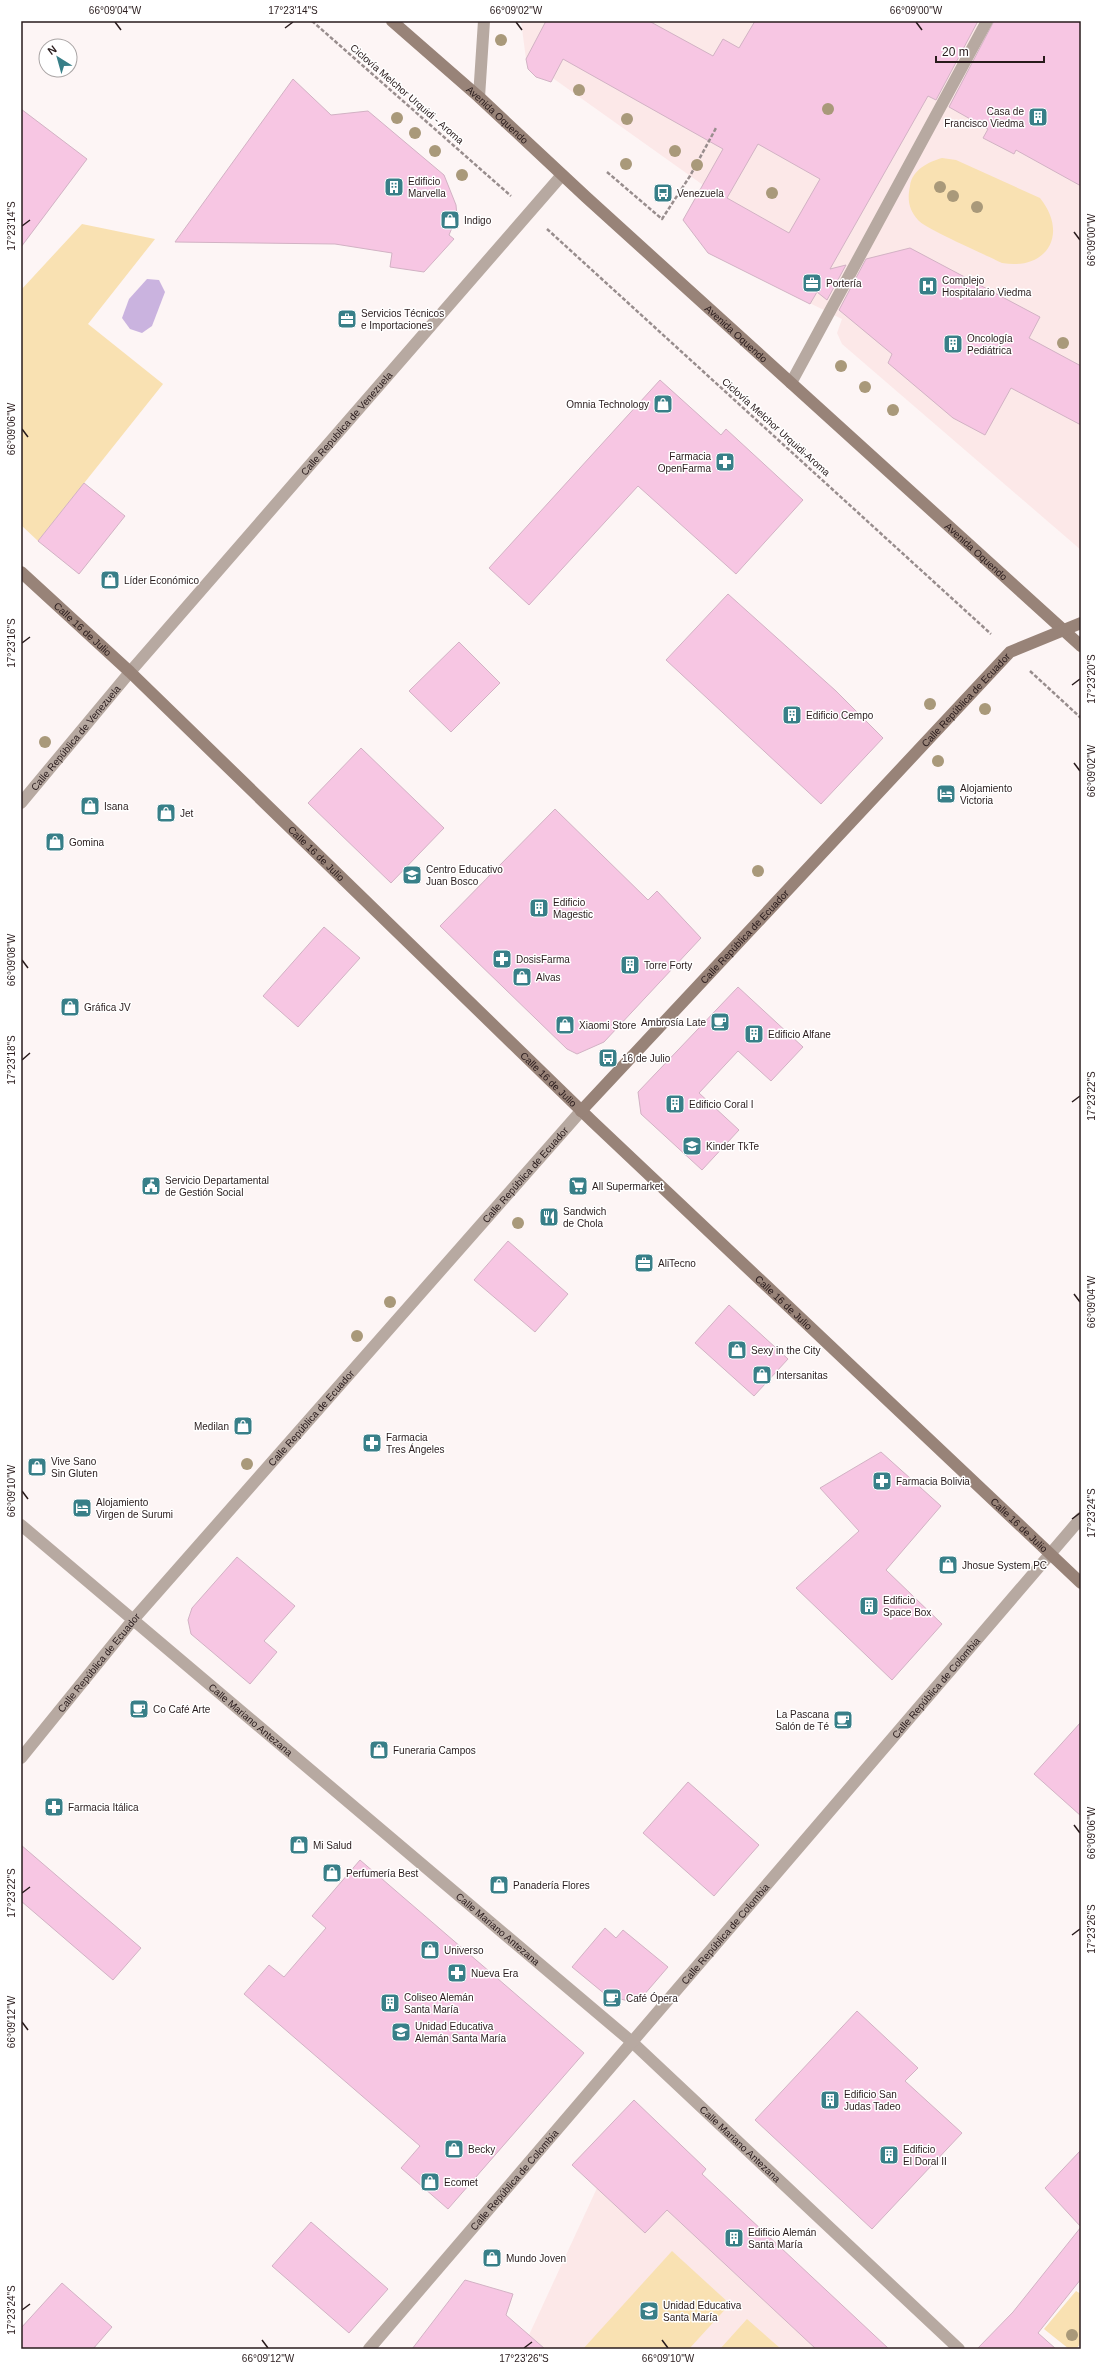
<svg xmlns="http://www.w3.org/2000/svg" width="1102" height="2370" viewBox="0 0 1102 2370" font-family="Helvetica,sans-serif">
<style>
.built{fill:#fce8e8}
.green{fill:#f9e1b2}
.water{fill:#cab3df}
.building{fill:#f7c6e3;stroke:#d2b2c4;fill-rule:evenodd}
.lines{fill:none;stroke-linecap:round;stroke-linejoin:round}
.path{stroke:#988d8d;stroke-width:2.5;stroke-dasharray:4 2;stroke-linecap:butt}
.service{stroke:#b7a9a1;stroke-width:12}
.minor{stroke:#b7a9a1;stroke-width:12}
.secondary{stroke:#988378;stroke-width:12}
.tree{fill:#a9997a}
.ticks{fill:none;stroke:#291b1c;stroke-width:1.5}
.labels{text-anchor:middle;dominant-baseline:central;stroke-width:3;stroke-linejoin:round;paint-order:stroke}
.street-label{font-size:10px;fill:#291b1c;stroke:#fff}
.poi-label{font-size:10px;fill:#291b1c;stroke:#fff;text-anchor:start}
.neatline{fill:none;stroke:#291b1c;stroke-width:1.5}
.ticks-label{font-size:10px;text-anchor:middle;fill:#291b1c}
</style>
<rect width="100%" height="100%" fill="#fdf5f5"/>
<g class="built">
<polygon points="521,21 1081,21 1081,550 842,344 837,333 842,319 708,253 703,185 526,59"/>
<polygon points="634,2100 706,2169 702,2174 889,2349 545,2349 529,2335 597,2188 572,2164"/>
</g>
<g class="green">
<path d="M942 158 956 160 1040 198C1069 234 1047 271 1002 263 988 256 924 228 918 220 909 210 907 200 910 186 912 170 928 162 942 158Z"/>
<polygon points="82,224 155,239 88,324 163,384 38,541 21,525 21,290"/>
<polygon points="672,2251 730,2304 689,2349 583,2349"/>
<polygon points="1076,2291 1081,2294 1081,2343 1076,2349 1069,2349 1044,2329"/>
<polygon points="747,2319 781,2349 720,2349"/>
</g>
<polygon class="water" points="147,279 159,280 165,292 152,326 142,333 130,329 122,318 129,299"/>
<g class="building">
<path d="M546 21H649L713 56 723 39 739 48 755 21H978L936 100 928 96 830 269 846 265 827 300 817 292 810 304 708 253 683 220 723 149 563 59 551 82 536 77 528 69 526 59ZM758 144 820 179 789 233 727 198Z"/>
<polygon points="994,21 1081,21 1081,186 1016,150 1014,154 983,138 988,129 949,107"/>
<polygon points="293,79 331,115 368,111 444,175 456,205 457,216 449,235 454,239 424,272 390,267 392,253 335,244 175,242"/>
<polygon points="21,109 87,159 21,247"/>
<polygon points="910,248 1040,317 1029,338 1081,366 1081,425 1011,388 985,435 953,418 888,363 892,354 839,310 866,259"/>
<polygon points="660,380 721,435 726,429 803,500 736,574 638,486 529,605 489,568"/>
<polygon points="84,483 125,516 79,574 38,541"/>
<polygon points="728,594 836,691 883,738 821,804 666,660"/>
<polygon points="459,642 500,683 451,732 409,691"/>
<polygon points="361,748 444,828 391,883 308,803"/>
<polygon points="555,809 648,900 657,891 701,938 604,1042 577,1054 567,1049 440,926"/>
<polygon points="324,927 360,958 298,1027 263,996"/>
<polygon points="738,987 803,1047 771,1081 738,1051 699,1093 739,1130 702,1170 641,1114 638,1092"/>
<polygon points="508,1241 568,1294 535,1332 474,1280"/>
<polygon points="729,1305 788,1359 754,1396 695,1343"/>
<polygon points="881,1452 941,1506 886,1570 942,1624 892,1680 796,1588 859,1531 820,1488"/>
<polygon points="237,1557 295,1606 264,1641 277,1652 250,1684 191,1634 188,1620 192,1608"/>
<polygon points="1081,1722 1081,1816 1034,1774"/>
<polygon points="688,1782 759,1845 714,1896 643,1833"/>
<polygon points="21,1845 141,1948 113,1980 21,1901"/>
<polygon points="360,1860 584,2053 448,2209 401,2168 420,2146 244,1994 269,1965 284,1977 326,1928 312,1916"/>
<polygon points="605,1928 616,1938 623,1930 668,1967 643,1996 628,2001 606,1995 572,1967"/>
<polygon points="857,2011 918,2068 905,2081 962,2133 872,2229 755,2120"/>
<polygon points="634,2100 706,2169 702,2174 889,2349 816,2349 667,2210 645,2233 572,2165"/>
<polygon points="1081,2150 1081,2227 1045,2188"/>
<polygon points="311,2222 388,2289 349,2333 272,2266"/>
<polygon points="1081,2227 1081,2279 1038,2333 1056,2349 977,2349 1013,2312"/>
<polygon points="465,2280 513,2294 506,2315 545,2349 412,2349"/>
<polygon points="62,2283 112,2327 93,2349 21,2349 21,2328"/>
</g>
<g class="lines">
<g class="path">
<polyline points="312,21 511,196"/>
<polyline points="607,172 662,219 690,176 716,128"/>
<polyline points="547,229 991,634"/>
<polyline points="1030,671 1081,718"/>
</g>
<polyline class="service" points="791,383 987,21"/>
<g class="minor">
<polyline points="479,97 484,21"/>
<path id="s1" d="M21 803 130 672 562 175"/>
<path id="s2" d="M21 1525 632 2042 959 2349"/>
<path id="s3" d="M21 1758 132 1621 581 1111"/>
<path id="s4" d="M369 2349 1081 1518"/>
</g>
<g class="secondary">
<path id="s5" d="M392 21 479 97 586 197 1081 646"/>
<path id="s6" d="M21 572 130 672 592 1121 1081 1583"/>
<path id="s7" d="M581 1111 1010 652 1081 623"/>
</g>
</g>
<g class="tree">
<circle cx="501" cy="40" r="6"/>
<circle cx="579" cy="90" r="6"/>
<circle cx="828" cy="109" r="6"/>
<circle cx="397" cy="118" r="6"/>
<circle cx="627" cy="119" r="6"/>
<circle cx="415" cy="133" r="6"/>
<circle cx="435" cy="151" r="6"/>
<circle cx="675" cy="151" r="6"/>
<circle cx="626" cy="164" r="6"/>
<circle cx="697" cy="165" r="6"/>
<circle cx="462" cy="175" r="6"/>
<circle cx="940" cy="187" r="6"/>
<circle cx="772" cy="193" r="6"/>
<circle cx="953" cy="196" r="6"/>
<circle cx="977" cy="207" r="6"/>
<circle cx="1063" cy="343" r="6"/>
<circle cx="841" cy="366" r="6"/>
<circle cx="865" cy="387" r="6"/>
<circle cx="893" cy="410" r="6"/>
<circle cx="930" cy="704" r="6"/>
<circle cx="985" cy="709" r="6"/>
<circle cx="45" cy="742" r="6"/>
<circle cx="938" cy="761" r="6"/>
<circle cx="758" cy="871" r="6"/>
<circle cx="518" cy="1223" r="6"/>
<circle cx="390" cy="1302" r="6"/>
<circle cx="357" cy="1336" r="6"/>
<circle cx="247" cy="1464" r="6"/>
<circle cx="1072" cy="2335" r="6"/>
</g>
<path class="ticks" d="M115 22 121 30M516 22 522 30M916 22 922 30M285 28 293 22M22 226 30 220M1074 232 1080 240M22 429 28 437M22 643 30 637M1072 685 1080 679M1074 763 1080 771M22 960 28 968M22 1060 30 1053M1072 1102 1080 1096M1074 1294 1080 1302M22 1491 28 1499M1072 1519 1080 1513M1074 1825 1080 1833M22 1893 30 1887M1072 1935 1080 1929M22 2022 28 2030M22 2310 30 2304M262 2340 268 2348M662 2340 668 2348M524 2348 532 2342"/>
<defs>
<symbol id="building-square" viewBox="-11 -11 22 22"><rect x="-9" y="-9" width="18" height="18" rx="4" fill="#387f88" stroke="#fff"/><path d="M-4-6H4V6H1V3H-1V6H-4ZM-2.5-4.3h1.7v1.8h-1.7ZM.8-4.3h1.7v1.8H.8ZM-2.5-1h1.7V.8h-1.7ZM.8-1h1.7V.8H.8Z" fill="#fff"/></symbol>
<symbol id="bus-square" viewBox="-11 -11 22 22"><rect x="-9" y="-9" width="18" height="18" rx="4" fill="#387f88" stroke="#fff"/><path d="M-5-6H5V4H4V6H2V4H-2V6H-4V4H-5ZM-3.5-4V0h7V-4ZM-3.5 1.2v1.5H-2V1.2ZM2 1.2v1.5H3.5V1.2Z" fill="#fff"/></symbol>
<symbol id="shop-square" viewBox="-11 -11 22 22"><rect x="-9" y="-9" width="18" height="18" rx="4" fill="#387f88" stroke="#fff"/><path d="M-5-2.5h2.3a2.7 3.5 0 0 1 5.4 0H5L5.5 6h-11ZM-1.5-2.5h3a1.5 2.3 0 0 0-3 0Z" fill="#fff"/></symbol>
<symbol id="office-square" viewBox="-11 -11 22 22"><rect x="-9" y="-9" width="18" height="18" rx="4" fill="#387f88" stroke="#fff"/><path d="M-6-3h4V-5.5h4V-3h4V5H-6ZM-1-4.5V-3h2v-1.5ZM-6 0V1H6V0Z" fill="#fff"/></symbol>
<symbol id="hospital-square" viewBox="-11 -11 22 22"><rect x="-9" y="-9" width="18" height="18" rx="4" fill="#387f88" stroke="#fff"/><path d="M-5-5h3v3.5h4V-5h3V5h-3V1.5h-4V5h-3Z" fill="#fff"/></symbol>
<symbol id="pharmacy-square" viewBox="-11 -11 22 22"><rect x="-9" y="-9" width="18" height="18" rx="4" fill="#387f88" stroke="#fff"/><path d="M-2-6h4v4h4v4h-4v4h-4v-4h-4v-4h4Z" fill="#fff"/></symbol>
<symbol id="hotel-square" viewBox="-11 -11 22 22"><rect x="-9" y="-9" width="18" height="18" rx="4" fill="#387f88" stroke="#fff"/><path d="M-6-4.5h1.5V1H6V5H4.5V3h-9V5H-6ZM-4 0a1.8 1.8 0 1 1 3.6 0ZM.5 0V-2.5h3Q6-2.5 6 0Z" fill="#fff"/></symbol>
<symbol id="school-square" viewBox="-11 -11 22 22"><rect x="-9" y="-9" width="18" height="18" rx="4" fill="#387f88" stroke="#fff"/><path d="M0-5L7-2L0 1L-7-2ZM-4 1L0 2.5L4 1V4Q0 6-4 4Z" fill="#fff"/></symbol>
<symbol id="cafe-square" viewBox="-11 -11 22 22"><rect x="-9" y="-9" width="18" height="18" rx="4" fill="#387f88" stroke="#fff"/><path d="M-5.5-4.5H6V0H3Q3 3.5 0 3.5H-2.5Q-5.5 3.5-5.5 0ZM3-3.2v2h1.7v-2ZM-6 4.5H4V6H-6Z" fill="#fff"/></symbol>
<symbol id="civic-square" viewBox="-11 -11 22 22"><rect x="-9" y="-9" width="18" height="18" rx="4" fill="#387f88" stroke="#fff"/><path d="M-.6-6.5H3V-4.5H.6V-3L4-1V1h2V6H-6V1h2V-1L-.6-3ZM-1.2 2.5V6h2.4V2.5Z" fill="#fff"/></symbol>
<symbol id="supermarket-square" viewBox="-11 -11 22 22"><rect x="-9" y="-9" width="18" height="18" rx="4" fill="#387f88" stroke="#fff"/><path d="M-6-5.5h2.5l.6 2H6L4.5 2H-2.5L-4.4-4H-6ZM-1.5 3.2a1.3 1.3 0 1 0 .1 0ZM3 3.2a1.3 1.3 0 1 0 .1 0Z" fill="#fff"/></symbol>
<symbol id="restaurant-square" viewBox="-11 -11 22 22"><rect x="-9" y="-9" width="18" height="18" rx="4" fill="#387f88" stroke="#fff"/><path d="M-5-6h1v4h1v-4h1v4h1v-4h1v5L-1.5 .5V6h-2V.5L-5-1ZM5-6V6H3V1.5H1.5Q1.5-4 5-6Z" fill="#fff"/></symbol>
</defs>
<g fill-rule="evenodd">
<use href="#building-square" x="1027" y="106" width="22" height="22"/>
<use href="#building-square" x="383" y="176" width="22" height="22"/>
<use href="#bus-square" x="652" y="182" width="22" height="22"/>
<use href="#shop-square" x="439" y="209" width="22" height="22"/>
<use href="#office-square" x="801" y="272" width="22" height="22"/>
<use href="#hospital-square" x="917" y="275" width="22" height="22"/>
<use href="#office-square" x="336" y="308" width="22" height="22"/>
<use href="#building-square" x="942" y="333" width="22" height="22"/>
<use href="#shop-square" x="652" y="393" width="22" height="22"/>
<use href="#pharmacy-square" x="714" y="451" width="22" height="22"/>
<use href="#shop-square" x="99" y="569" width="22" height="22"/>
<use href="#building-square" x="781" y="704" width="22" height="22"/>
<use href="#hotel-square" x="935" y="783" width="22" height="22"/>
<use href="#shop-square" x="79" y="795" width="22" height="22"/>
<use href="#shop-square" x="155" y="802" width="22" height="22"/>
<use href="#shop-square" x="44" y="831" width="22" height="22"/>
<use href="#school-square" x="401" y="864" width="22" height="22"/>
<use href="#building-square" x="528" y="897" width="22" height="22"/>
<use href="#pharmacy-square" x="491" y="948" width="22" height="22"/>
<use href="#building-square" x="619" y="954" width="22" height="22"/>
<use href="#shop-square" x="511" y="966" width="22" height="22"/>
<use href="#shop-square" x="59" y="996" width="22" height="22"/>
<use href="#cafe-square" x="709" y="1011" width="22" height="22"/>
<use href="#shop-square" x="554" y="1014" width="22" height="22"/>
<use href="#building-square" x="743" y="1023" width="22" height="22"/>
<use href="#bus-square" x="597" y="1047" width="22" height="22"/>
<use href="#building-square" x="664" y="1093" width="22" height="22"/>
<use href="#school-square" x="681" y="1135" width="22" height="22"/>
<use href="#civic-square" x="140" y="1175" width="22" height="22"/>
<use href="#supermarket-square" x="567" y="1175" width="22" height="22"/>
<use href="#restaurant-square" x="538" y="1206" width="22" height="22"/>
<use href="#office-square" x="633" y="1252" width="22" height="22"/>
<use href="#shop-square" x="726" y="1339" width="22" height="22"/>
<use href="#shop-square" x="751" y="1364" width="22" height="22"/>
<use href="#shop-square" x="232" y="1415" width="22" height="22"/>
<use href="#pharmacy-square" x="361" y="1432" width="22" height="22"/>
<use href="#shop-square" x="26" y="1456" width="22" height="22"/>
<use href="#pharmacy-square" x="871" y="1470" width="22" height="22"/>
<use href="#hotel-square" x="71" y="1497" width="22" height="22"/>
<use href="#shop-square" x="937" y="1554" width="22" height="22"/>
<use href="#building-square" x="858" y="1595" width="22" height="22"/>
<use href="#cafe-square" x="128" y="1698" width="22" height="22"/>
<use href="#cafe-square" x="832" y="1709" width="22" height="22"/>
<use href="#shop-square" x="368" y="1739" width="22" height="22"/>
<use href="#pharmacy-square" x="43" y="1796" width="22" height="22"/>
<use href="#shop-square" x="288" y="1834" width="22" height="22"/>
<use href="#shop-square" x="321" y="1862" width="22" height="22"/>
<use href="#shop-square" x="488" y="1874" width="22" height="22"/>
<use href="#shop-square" x="419" y="1939" width="22" height="22"/>
<use href="#pharmacy-square" x="446" y="1962" width="22" height="22"/>
<use href="#cafe-square" x="601" y="1987" width="22" height="22"/>
<use href="#building-square" x="379" y="1992" width="22" height="22"/>
<use href="#school-square" x="390" y="2021" width="22" height="22"/>
<use href="#building-square" x="819" y="2089" width="22" height="22"/>
<use href="#shop-square" x="443" y="2138" width="22" height="22"/>
<use href="#building-square" x="878" y="2144" width="22" height="22"/>
<use href="#shop-square" x="419" y="2171" width="22" height="22"/>
<use href="#building-square" x="723" y="2227" width="22" height="22"/>
<use href="#shop-square" x="481" y="2247" width="22" height="22"/>
<use href="#school-square" x="638" y="2300" width="22" height="22"/>
</g>
<g class="labels">
<g class="street-label">
<text transform="translate(407 94) rotate(41)">Ciclovía Melchor Urquidi - Aroma</text>
<text stroke="none"><textPath href="#s5" startOffset="141">Avenida Oquendo</textPath></text>
<text stroke="none"><textPath href="#s5" startOffset="465">Avenida Oquendo</textPath></text>
<text stroke="none"><textPath href="#s1" startOffset="500">Calle Republica de Venezuela</textPath></text>
<text transform="translate(776 427) rotate(42)">Ciclovía Melchor Urquidi-Aroma</text>
<text stroke="none"><textPath href="#s5" startOffset="789">Avenida Oquendo</textPath></text>
<text stroke="none"><textPath href="#s6" startOffset="84">Calle 16 de Julio</textPath></text>
<text stroke="none"><textPath href="#s7" startOffset="563">Calle República de Ecuador</textPath></text>
<text stroke="none"><textPath href="#s1" startOffset="85">Calle República de Venezuela</textPath></text>
<text stroke="none"><textPath href="#s6" startOffset="408">Calle 16 de Julio</textPath></text>
<text stroke="none"><textPath href="#s7" startOffset="239">Calle República de Ecuador</textPath></text>
<text stroke="none"><textPath href="#s6" startOffset="732">Calle 16 de Julio</textPath></text>
<text stroke="none"><textPath href="#s3" startOffset="771">Calle República de Ecuador</textPath></text>
<text stroke="none"><textPath href="#s6" startOffset="1056">Calle 16 de Julio</textPath></text>
<text stroke="none"><textPath href="#s3" startOffset="447">Calle República de Ecuador</textPath></text>
<text stroke="none"><textPath href="#s6" startOffset="1380">Calle 16 de Julio</textPath></text>
<text stroke="none"><textPath href="#s3" startOffset="123">Calle República de Ecuador</textPath></text>
<text stroke="none"><textPath href="#s4" startOffset="871">Calle República de Colombia</textPath></text>
<text stroke="none"><textPath href="#s2" startOffset="301">Calle Mariano Antezana</textPath></text>
<text stroke="none"><textPath href="#s2" startOffset="625">Calle Mariano Antezana</textPath></text>
<text stroke="none"><textPath href="#s4" startOffset="547">Calle República de Colombia</textPath></text>
<text stroke="none"><textPath href="#s2" startOffset="949">Calle Mariano Antezana</textPath></text>
<text stroke="none"><textPath href="#s4" startOffset="223">Calle República de Colombia</textPath></text>
</g>
<g class="poi-label">
<text x="1024" y="111" text-anchor="end">Casa de<tspan x="1024" dy="12">Francisco Viedma</tspan></text>
<text x="408" y="181">Edificio<tspan x="408" dy="12">Marvella</tspan></text>
<text x="677" y="193">Venezuela</text>
<text x="464" y="220">Indigo</text>
<text x="942" y="280">Complejo<tspan x="942" dy="12">Hospitalario Viedma</tspan></text>
<text x="826" y="283">Portería</text>
<text x="361" y="313">Servicios Técnicos<tspan x="361" dy="12">e Importaciones</tspan></text>
<text x="967" y="338">Oncología<tspan x="967" dy="12">Pediátrica</tspan></text>
<text x="649" y="404" text-anchor="end">Omnia Technology</text>
<text x="711" y="456" text-anchor="end">Farmacia<tspan x="711" dy="12">OpenFarma</tspan></text>
<text x="124" y="580">Líder Económico</text>
<text x="806" y="715">Edificio Cempo</text>
<text x="960" y="788">Alojamiento<tspan x="960" dy="12">Victoria</tspan></text>
<text x="104" y="806">Isana</text>
<text x="180" y="813">Jet</text>
<text x="69" y="842">Gomina</text>
<text x="426" y="869">Centro Educativo<tspan x="426" dy="12">Juan Bosco</tspan></text>
<text x="553" y="902">Edificio<tspan x="553" dy="12">Magestic</tspan></text>
<text x="516" y="959">DosisFarma</text>
<text x="644" y="965">Torre Forty</text>
<text x="536" y="977">Alvas</text>
<text x="84" y="1007">Gráfica JV</text>
<text x="706" y="1022" text-anchor="end">Ambrosía Late</text>
<text x="579" y="1025">Xiaomi Store</text>
<text x="768" y="1034">Edificio Alfane</text>
<text x="622" y="1058">16 de Julio</text>
<text x="689" y="1104">Edificio Coral I</text>
<text x="706" y="1146">Kinder TkTe</text>
<text x="165" y="1180">Servicio Departamental<tspan x="165" dy="12">de Gestión Social</tspan></text>
<text x="592" y="1186">All Supermarket</text>
<text x="563" y="1211">Sandwich<tspan x="563" dy="12">de Chola</tspan></text>
<text x="658" y="1263">AliTecno</text>
<text x="751" y="1350">Sexy in the City</text>
<text x="776" y="1375">Intersanitas</text>
<text x="229" y="1426" text-anchor="end">Medilan</text>
<text x="386" y="1437">Farmacia<tspan x="386" dy="12">Tres Ángeles</tspan></text>
<text x="51" y="1461">Vive Sano<tspan x="51" dy="12">Sin Gluten</tspan></text>
<text x="896" y="1481">Farmacia Bolivia</text>
<text x="96" y="1502">Alojamiento<tspan x="96" dy="12">Virgen de Surumi</tspan></text>
<text x="962" y="1565">Jhosue System PC</text>
<text x="883" y="1600">Edificio<tspan x="883" dy="12">Space Box</tspan></text>
<text x="153" y="1709">Co Café Arte</text>
<text x="829" y="1714" text-anchor="end">La Pascana<tspan x="829" dy="12">Salón de Té</tspan></text>
<text x="393" y="1750">Funeraria Campos</text>
<text x="68" y="1807">Farmacia Itálica</text>
<text x="313" y="1845">Mi Salud</text>
<text x="346" y="1873">Perfumería Best</text>
<text x="513" y="1885">Panadería Flores</text>
<text x="444" y="1950">Universo</text>
<text x="471" y="1973">Nueva Era</text>
<text x="404" y="1997">Coliseo Alemán<tspan x="404" dy="12">Santa María</tspan></text>
<text x="626" y="1998">Café Ópera</text>
<text x="415" y="2026">Unidad Educativa<tspan x="415" dy="12">Alemán Santa María</tspan></text>
<text x="844" y="2094">Edificio San<tspan x="844" dy="12">Judas Tadeo</tspan></text>
<text x="468" y="2149">Becky</text>
<text x="903" y="2149">Edificio<tspan x="903" dy="12">El Doral II</tspan></text>
<text x="444" y="2182">Ecomet</text>
<text x="748" y="2232">Edificio Alemán<tspan x="748" dy="12">Santa María</tspan></text>
<text x="506" y="2258">Mundo Joven</text>
<text x="663" y="2305">Unidad Educativa<tspan x="663" dy="12">Santa María</tspan></text>
</g>
</g>
<rect width="1102" height="2370" fill="none" stroke="#ffffff" stroke-width="44"/>
<g transform="translate(58 58) rotate(323)"><circle r="19" fill="#ffffff" stroke="#a9a4a4"/>
<path d="M0-3L7 15L0 10L-7 15Z" fill="#387f88"/>
<text y="-6" font-size="11" font-weight="bold" text-anchor="middle" fill="#291b1c">N</text>
</g>
<path d="M936 56v6h108v-6" fill="none" stroke="#291b1c" stroke-width="2"/>
<text x="942" y="56" font-size="12" fill="#291b1c" stroke="#ffffff" stroke-width="3" paint-order="stroke">20 m</text>
<rect x="22" y="22" width="1058" height="2326" class="neatline"/>
<g class="ticks-label">
<text x="115" y="14">66°09'04"W</text>
<text x="293" y="14">17°23'14"S</text>
<text x="516" y="14">66°09'02"W</text>
<text x="916" y="14">66°09'00"W</text>
<text transform="translate(11 226) rotate(-90)" y="4">17°23'14"S</text>
<text transform="translate(1091 240) rotate(-90)" y="4">66°09'00"W</text>
<text transform="translate(11 429) rotate(-90)" y="4">66°09'06"W</text>
<text transform="translate(11 643) rotate(-90)" y="4">17°23'16"S</text>
<text transform="translate(1091 679) rotate(-90)" y="4">17°23'20"S</text>
<text transform="translate(1091 771) rotate(-90)" y="4">66°09'02"W</text>
<text transform="translate(11 960) rotate(-90)" y="4">66°09'08"W</text>
<text transform="translate(11 1060) rotate(-90)" y="4">17°23'18"S</text>
<text transform="translate(1091 1096) rotate(-90)" y="4">17°23'22"S</text>
<text transform="translate(1091 1302) rotate(-90)" y="4">66°09'04"W</text>
<text transform="translate(11 1491) rotate(-90)" y="4">66°09'10"W</text>
<text transform="translate(1091 1513) rotate(-90)" y="4">17°23'24"S</text>
<text transform="translate(1091 1833) rotate(-90)" y="4">66°09'06"W</text>
<text transform="translate(11 1893) rotate(-90)" y="4">17°23'22"S</text>
<text transform="translate(1091 1929) rotate(-90)" y="4">17°23'26"S</text>
<text transform="translate(11 2022) rotate(-90)" y="4">66°09'12"W</text>
<text transform="translate(11 2310) rotate(-90)" y="4">17°23'24"S</text>
<text x="268" y="2362">66°09'12"W</text>
<text x="524" y="2362">17°23'26"S</text>
<text x="668" y="2362">66°09'10"W</text>
</g>
</svg>
